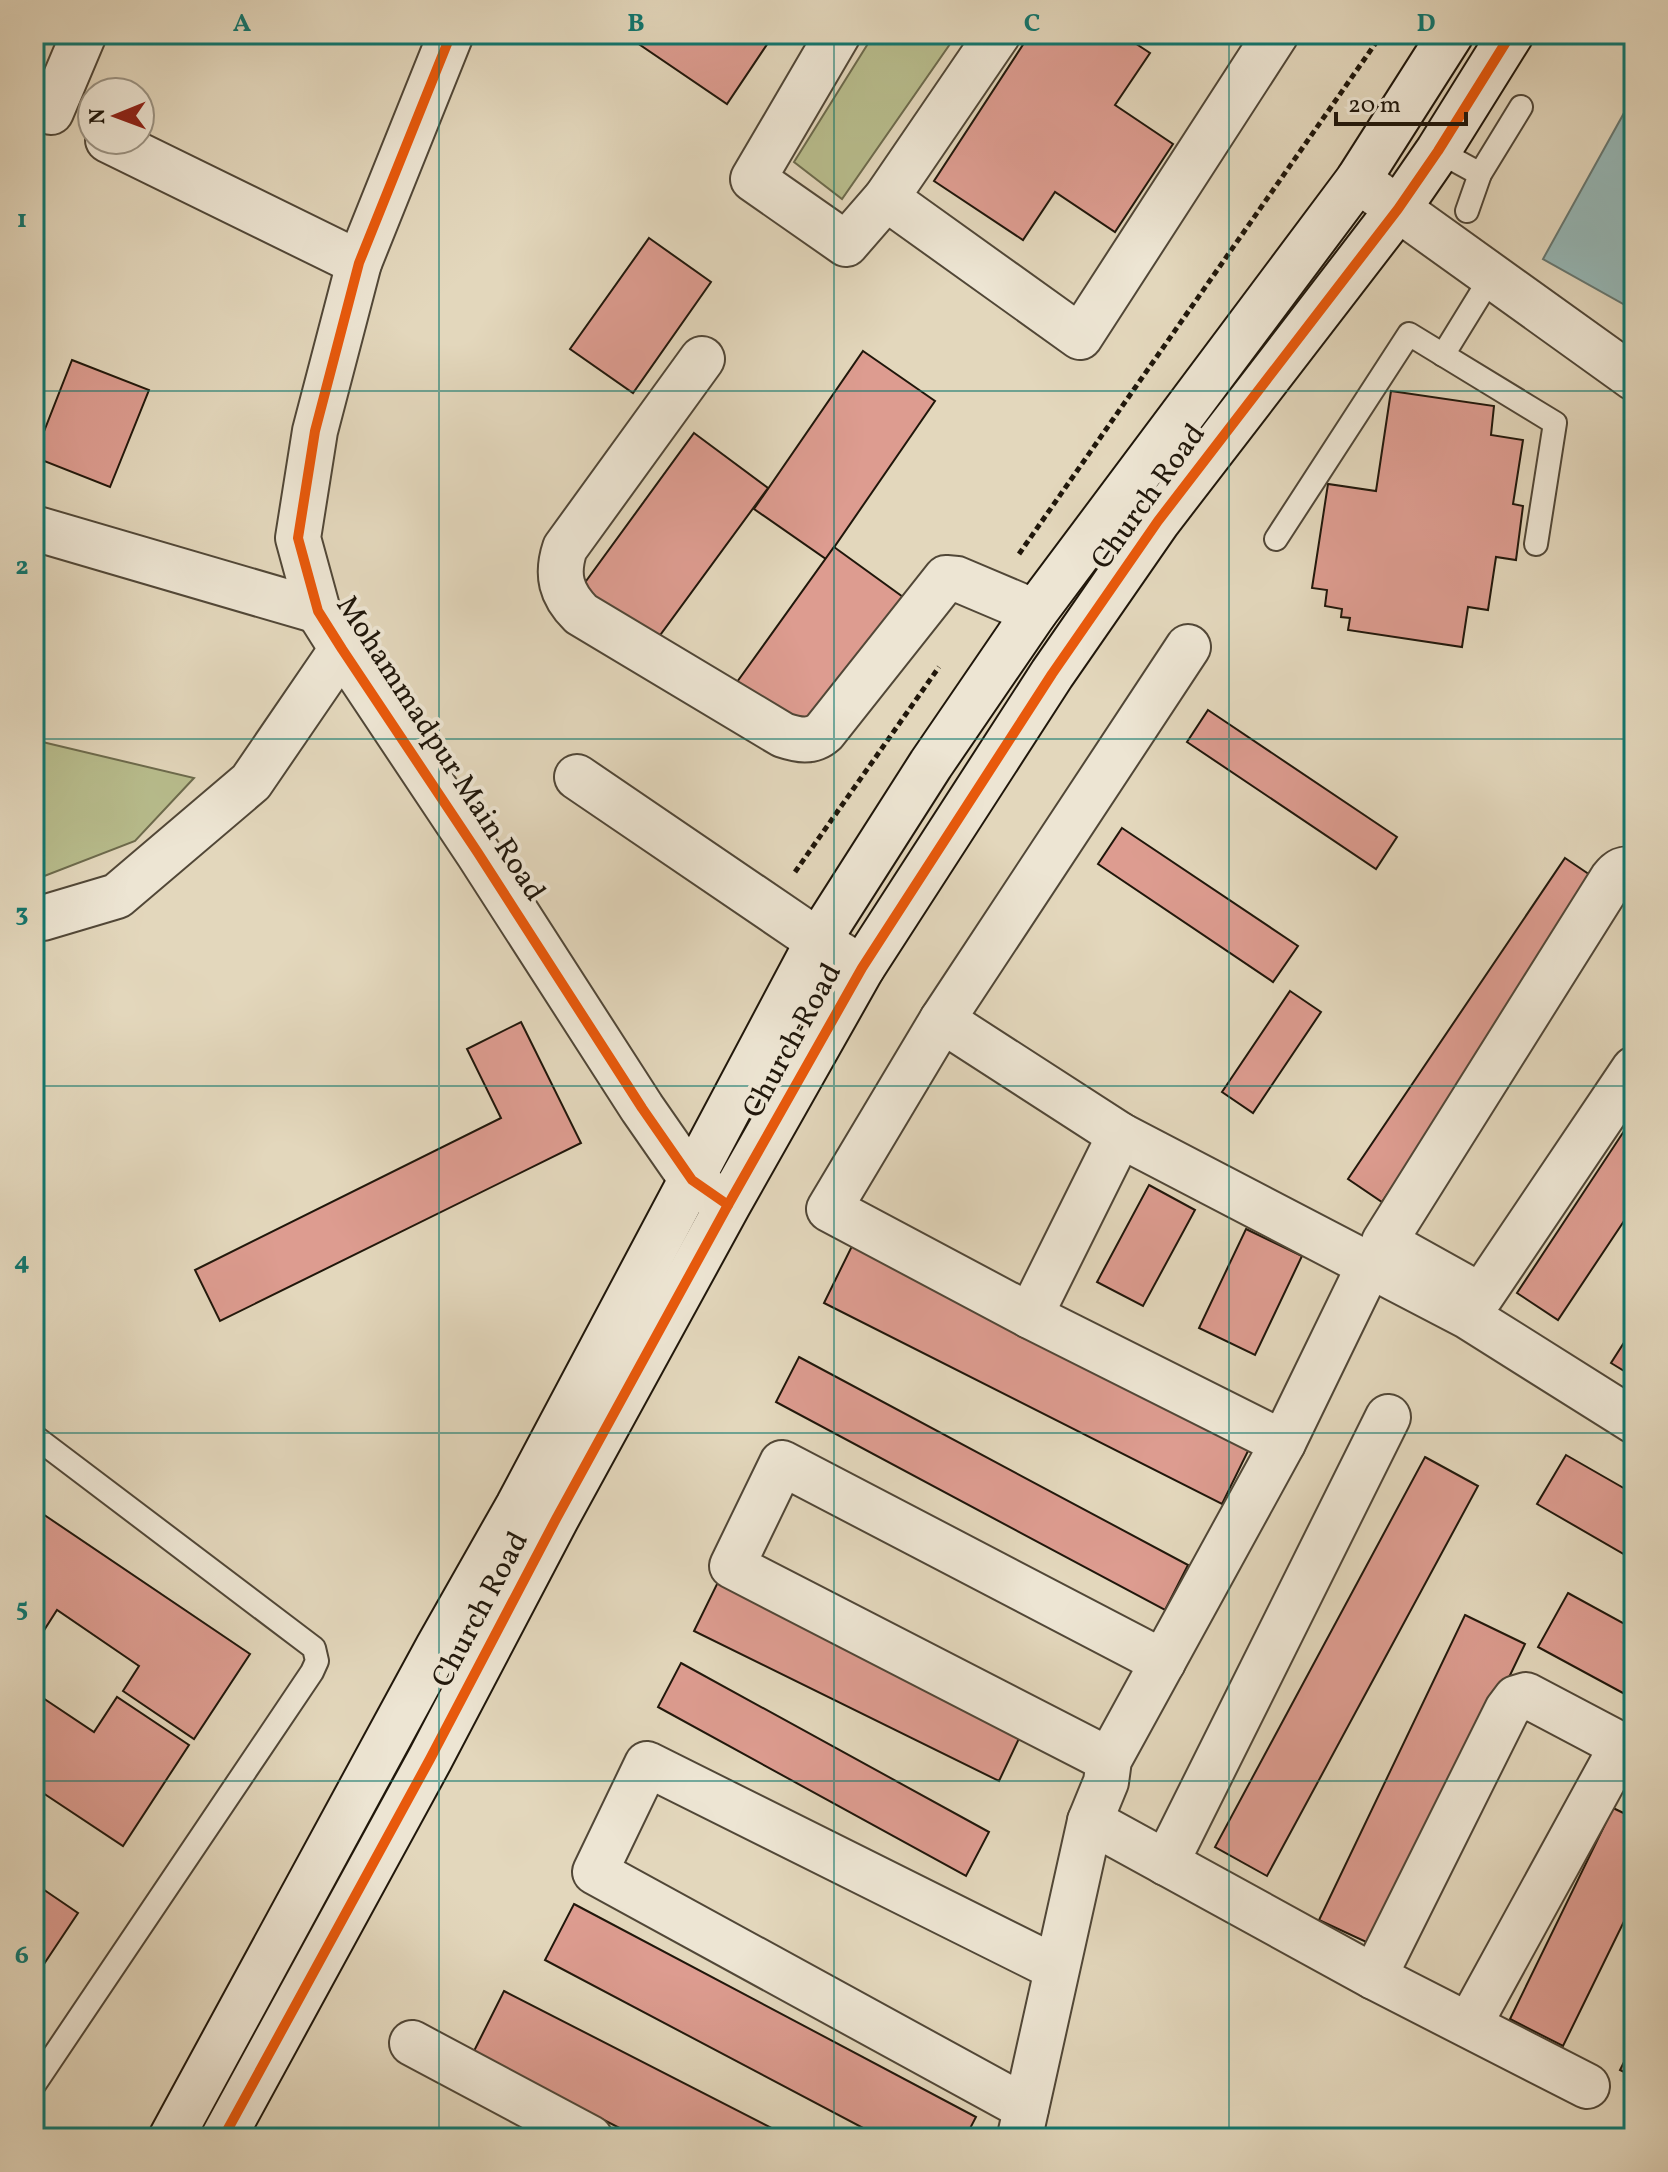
<svg xmlns="http://www.w3.org/2000/svg" width="1668" height="2172" viewBox="0 0 1668 2172" font-family="Vollkorn,serif">
<style>
.green{fill:#b8bd8d;stroke:#6c6a4c;stroke-width:2}
.water{fill:#96b8b7;stroke:#677872;stroke-width:2}
.building{fill:#dd9c90;stroke:#20170b;stroke-width:2}
.lines{fill:none;stroke-linecap:round;stroke-linejoin:round}
.lane-casing{stroke:#514737;stroke-width:26}
.street-casing{stroke:#514737;stroke-width:48}
.secondary-casing{stroke:#20170b;stroke-width:48}
.path{stroke:#20170b;stroke-width:5;stroke-dasharray:6 4;stroke-linecap:butt}
.lane{stroke:#ede5d3;stroke-width:22}
.street{stroke:#ede5d3;stroke-width:44}
.secondary{stroke:#ede5d3;stroke-width:44}
.cycleway-casing{stroke:#ede5d3;stroke-width:15}
.cycleway{stroke:#e8590c;stroke-width:10}
.grid{fill:none;stroke:#0f766e;stroke-width:2;stroke-opacity:0.55}
.labels{text-anchor:middle;dominant-baseline:central;stroke-width:8;stroke-linejoin:round;paint-order:stroke}
.street-label{font-size:30px;fill:#20170b;stroke:#ede5d3}
.neatline{fill:none;stroke:#0f766e;stroke-width:3}
.grid-label{font-size:26px;text-anchor:middle;font-weight:bold;fill:#0f766e}
</style>
<rect width="100%" height="100%" fill="#e3d7bc"/>
<filter id="stains"><feTurbulence type="fractalNoise" baseFrequency=".0025" numOctaves="4"/><feColorMatrix values="0 0 0 0 .2 0 0 0 0 .09 0 0 0 0 .02 0 0 0 .5 -.17"/></filter>
<radialGradient id="worn" r=".72"><stop offset=".6" stop-color="#630" stop-opacity="0"/><stop offset="1" stop-color="#630" stop-opacity=".3"/></radialGradient>
<g class="green">
<polygon points="874,34 957,34 842,199 794,162"/>
<polygon points="34,740 194,778 135,841 34,880"/>
</g>
<polygon class="water" points="1624,113 1634,119 1634,310 1543,259"/>
<g class="building">
<polygon points="624,34 774,34 727,104"/>
<polygon points="1030,34 1121,34 1150,53 1115,105 1173,144 1115,232 1055,192 1023,240 934,181"/>
<polygon points="1140,34 1157,34 1151,42"/>
<polygon points="649,238 711,282 633,393 570,349"/>
<polygon points="863,351 935,401 826,559 754,509"/>
<polygon points="72,360 149,390 110,487 34,457"/>
<polygon points="1391,391 1494,406 1491,435 1523,440 1513,504 1523,506 1516,560 1496,557 1488,610 1468,607 1462,647 1348,630 1350,618 1341,617 1342,609 1325,606 1327,590 1312,588 1328,484 1376,491"/>
<polygon points="694,433 768,488 655,642 581,588"/>
<polygon points="834,547 903,597 805,732 737,682"/>
<polygon points="1208,710 1397,837 1376,869 1187,742"/>
<polygon points="1122,828 1298,946 1273,982 1098,864"/>
<polygon points="1565,858 1599,881 1382,1202 1348,1179"/>
<polygon points="1290,991 1321,1012 1253,1113 1222,1092"/>
<polygon points="521,1022 581,1143 220,1321 195,1270 501,1118 467,1049"/>
<polygon points="1634,1116 1634,1206 1558,1320 1517,1293"/>
<polygon points="1149,1185 1195,1210 1143,1306 1097,1282"/>
<polygon points="1246,1229 1302,1256 1255,1355 1199,1328"/>
<polygon points="852,1246 1250,1447 1222,1504 824,1303"/>
<polygon points="1634,1327 1634,1377 1611,1363"/>
<polygon points="799,1357 1188,1565 1165,1610 776,1402"/>
<polygon points="1566,1455 1634,1494 1634,1560 1537,1504"/>
<polygon points="1425,1457 1478,1486 1267,1876 1215,1847"/>
<polygon points="34,1508 250,1654 194,1739 123,1691 139,1666 57,1610 34,1646"/>
<polygon points="719,1580 1023,1730 999,1781 694,1631"/>
<polygon points="1568,1593 1634,1629 1634,1699 1538,1647"/>
<polygon points="1465,1615 1525,1644 1379,1948 1319,1920"/>
<polygon points="681,1663 989,1832 966,1876 658,1707"/>
<polygon points="34,1692 94,1732 117,1697 189,1745 123,1846 34,1787"/>
<polygon points="1613,1808 1634,1818 1634,1901 1563,2046 1510,2019"/>
<polygon points="34,1883 78,1913 34,1979"/>
<polygon points="574,1904 976,2117 965,2138 882,2138 545,1960"/>
<polygon points="504,1991 791,2138 639,2138 473,2053"/>
<polygon points="1634,2042 1634,2077 1620,2070"/>
</g>
<g class="lines">
<defs>
<g id="lane">
<polyline points="1438,151 1480,174"/>
<polyline points="1467,211 1480,174 1521,107"/>
<polyline points="1443,355 1491,277"/>
<polyline points="1276,539 1409,334 1555,423 1536,544"/>
<polyline points="34,1436 314,1648 317,1661 312,1672 34,2085"/>
</g>
<g id="street">
<polyline points="451,34 359,263 315,431 298,538 318,611 342,649 478,853 642,1108 692,1180 721,1201"/>
<polyline points="838,34 753,179 846,244 886,198 998,34"/>
<polyline points="51,112 84,34"/>
<polyline points="108,140 359,263"/>
<polyline points="1358,180 1634,378"/>
<polyline points="886,198 1080,337 1276,34"/>
<path d="M702 359 565 548C556 575 561 594 581 614L783 735C798 740 812 743 824 732L946 578 957 579 1035 612"/>
<polyline points="34,528 318,611"/>
<polyline points="1188,647 942,1020 829,1209 1030,1316 1283,1443"/>
<polyline points="577,777 818,941 862,968"/>
<path d="M1634 871C1624 867 1618 871 1612 879L1384 1242 1481 1296 1634 1069"/>
<polyline points="34,919 43,918 117,896 251,782 342,649"/>
<polyline points="942,1020 1120,1135 1467,1316 1634,1421"/>
<polyline points="1030,1316 1120,1135"/>
<polyline points="1109,1760 732,1566 782,1463 1163,1662"/>
<polyline points="1090,1821 1374,1977 1587,2086"/>
<polyline points="1166,1863 1388,1417"/>
<polyline points="1374,1977 1507,1710 1516,1698 1526,1695 1634,1752"/>
<polyline points="1469,2025 1622,1746"/>
<polyline points="412,2043 590,2138"/>
<polyline points="1026,2108 595,1872 647,1764 1056,1968"/>
<polyline points="1020,2136 1090,1821 1106,1782 1109,1760 1283,1443 1369,1266"/>
</g>
<g id="secondary">
<polyline points="171,2138 438,1647 518,1506 818,941 931,764 1035,612 1358,180 1451,34"/>
<polyline points="223,2138 430,1759 556,1519 728,1205 862,968 1052,674 1158,521 1398,209 1438,151 1511,34"/>
</g>
</defs>
<use href="#lane" class="lane-casing"/>
<use href="#street" class="street-casing"/>
<use href="#secondary" class="secondary-casing"/>
<g class="path">
<polyline points="1019,554 1382,34"/>
<polyline points="795,872 939,667"/>
</g>
<use href="#lane" class="lane"/>
<use href="#street" class="street"/>
<use href="#secondary" class="secondary"/>
<defs>
<g id="cycleway">
<polyline points="451,34 359,263 315,431 298,538 318,611 342,649 478,853 642,1108 692,1180 728,1205"/>
<polyline points="223,2138 430,1759 556,1519 728,1205 862,968 1052,674 1158,521 1398,209 1438,151 1511,34"/>
</g>
</defs>
<use href="#cycleway" class="cycleway-casing"/>
<use href="#cycleway" class="cycleway"/>
</g>
<path class="grid" d="M439 34V2138M834 34V2138M1229 34V2138M34 391H1634M34 739H1634M34 1086H1634M34 1433H1634M34 1781H1634"/>
<g class="labels">
<g class="street-label">
<text transform="translate(1149 497) rotate(-54)">Church Road</text>
<text transform="translate(440 749) rotate(57)">Mohammadpur Main Road</text>
<text transform="translate(793 1041) rotate(-61)">Church Road</text>
<text transform="translate(481 1610) rotate(-62)">Church Road</text>
</g>
</g>
<rect width="1668" height="2172" fill="none" stroke="#e3d7bc" stroke-width="88"/>
<g transform="translate(116 116) rotate(269)"><circle r="38" fill="#ede5d3" stroke="#9b9383" stroke-width="2"/>
<path d="M0-6L14 30L0 20L-14 30Z" fill="#8f2418"/>
<text y="-12" font-size="22" font-weight="bold" text-anchor="middle" fill="#20170b">N</text>
</g>
<path d="M1336 112v12h130v-12" fill="none" stroke="#20170b" stroke-width="4"/>
<text x="1348" y="112" font-size="24" fill="#20170b" stroke="#ede5d3" stroke-width="6" paint-order="stroke">20 m</text>
<rect x="44" y="44" width="1580" height="2084" class="neatline"/>
<g class="grid-label">
<text x="242" y="31">A</text>
<text x="636" y="31">B</text>
<text x="1032" y="31">C</text>
<text x="1426" y="31">D</text>
<text x="22" y="227">1</text>
<text x="22" y="574">2</text>
<text x="22" y="921">3</text>
<text x="22" y="1269">4</text>
<text x="22" y="1616">5</text>
<text x="22" y="1963">6</text>
</g>
<rect width="100%" height="100%" filter="url(#stains)"/>
<rect width="100%" height="100%" fill="url(#worn)"/>
</svg>
